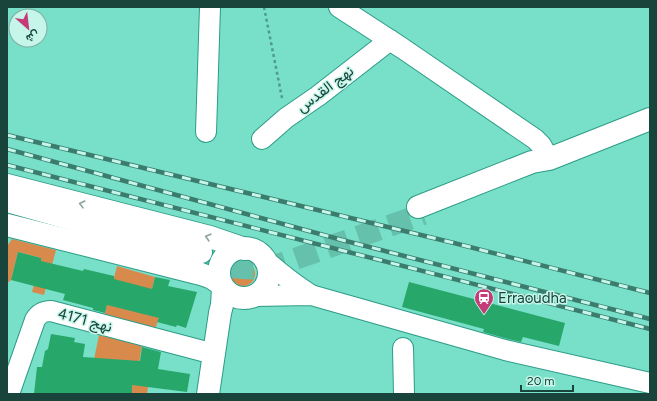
<svg xmlns="http://www.w3.org/2000/svg" width="657" height="401" viewBox="0 0 657 401" font-family="Figtree,Vazirmatn,sans-serif">
<style>
.green{fill:#d88a4d}
.building{fill:#28a76b}
.lines{fill:none;stroke-linecap:round;stroke-linejoin:round}
.tertiary-tunnel{stroke:#65c0ac;stroke-width:22;stroke-dasharray:22 11;stroke-linecap:butt}
.minor-casing{stroke:#2d9c87;stroke-width:22}
.tertiary-casing{stroke:#2d9c87;stroke-width:24}
.path{stroke:#4f9c8b;stroke-width:2.5;stroke-dasharray:3 3;stroke-linecap:butt}
.minor{stroke:#fff;stroke-width:20}
.tertiary{stroke:#fff;stroke-width:22}
.rail-casing{stroke:#3a7c6e;stroke-width:4.5}
.rail{stroke:#c6f6e9;stroke-width:3;stroke-dasharray:9;stroke-linecap:butt}
.oneway{stroke:#8ca29d}
.labels{text-anchor:middle;dominant-baseline:central;stroke-width:3;stroke-linejoin:round;paint-order:stroke}
.street-label{font-size:15px;fill:#18443b;stroke:#c6f6e9}
.poi-label{font-size:15px;fill:#18443b;stroke:#c6f6e9;text-anchor:start}
</style>
<rect width="100%" height="100%" fill="#78dfc8"/>
<g class="green">
<polygon points="12,239 56,250 44,295 32,292 41,258 18,252 11,280 9,282 7,282 7,246"/>
<circle cx="243" cy="274" r="12"/>
<polygon points="117,266 155,277 151,293 162,307 155,330 104,317"/>
<polygon points="99,335 142,345 139,364 150,373 147,394 89,394 89,384"/>
</g>
<g class="building">
<polygon points="18,252 41,258 41,261 83,271 84,269 114,276 114,279 152,289 155,277 170,280 168,286 197,292 186,328 177,325 176,327 157,322 159,318 107,305 105,313 93,310 93,308 63,300 65,294 11,280"/>
<polygon points="409,282 565,323 559,346 523,337 521,342 508,339 483,332 484,329 402,307"/>
<polygon points="51,334 75,338 74,342 85,344 83,357 140,361 142,347 161,352 158,369 190,374 187,392 132,385 132,394 34,394 37,367 42,367 45,351 48,349"/>
</g>
<g class="lines">
<path class="tertiary-tunnel" d="M199 261C225 266 245 271 272 267L423 214"/>
<defs>
<g id="minor">
<polyline points="339,7 402,48 535,139 541,145 549,159"/>
<polyline points="206,132 210,7"/>
<polyline points="262,139 286,118 318,96 390,40"/>
<path d="M265 260C280 273 295 285 311 295"/>
<polyline points="253,296 311,295 505,350 650,383"/>
<polyline points="403,348 404,394"/>
<path d="M9 394 35 320C39 313 44 311 51 311L214 354"/>
</g>
<g id="tertiary">
<polyline points="7,185 210,237 245,249"/>
<polyline points="7,201 96,226 201,252"/>
<polyline points="418,207 532,162 549,159 650,119"/>
<polyline points="7,225 201,274 212,278 221,284"/>
<circle cx="244" cy="273" r="25"/>
<polyline points="208,394 220,313 222,305 223,288"/>
</g>
</defs>
<use href="#minor" class="minor-casing"/>
<use href="#tertiary" class="tertiary-casing"/>
<polyline class="path" points="264,7 282,98"/>
<use href="#minor" class="minor"/>
<use href="#tertiary" class="tertiary"/>
<defs>
<g id="rail">
<polyline points="7,135 454,243 650,293"/>
<polyline points="7,149 342,240 650,319"/>
<polyline points="7,165 650,329"/>
</g>
</defs>
<use href="#rail" class="rail-casing"/>
<use href="#rail" class="rail"/>
</g>
<defs><path id="oneway-chevron" d="M-2-3.5L2.5 0L-2 3.5" fill="none" stroke-width="1.6" stroke-linecap="round" stroke-linejoin="round"/></defs>
<g class="oneway">
<use href="#oneway-chevron" transform="translate(82 204) rotate(-166)"/>
<use href="#oneway-chevron" transform="translate(208 237) rotate(-164)"/>
</g>
<defs>
<symbol id="station-pin" viewBox="-11 -11 22 30"><path d="M0 17L-7.5 6A9.5 9.5 0 1 1 7.5 6Z" fill="#c43b78" stroke="#c6f6e9"/><path d="M-3-6H3Q5-6 5-4V2Q5 4 3 4L4.5 6H3L1.5 4h-3L-3 6H-4.5L-3 4Q-5 4-5 2V-4Q-5-6-3-6ZM-3.5-4v3h7v-3ZM-3.5 1v1.5H-2V1ZM2 1v1.5H3.5V1Z" fill="#fff"/></symbol>
</defs>
<g fill-rule="evenodd">
<use href="#station-pin" x="473" y="287" width="22" height="30"/>
</g>
<g class="labels">
<g class="street-label">
<text transform="translate(325 89) rotate(-37)">نهج القدس</text>
<text transform="translate(85 320) rotate(15)">نهج 4171</text>
</g>
<g class="poi-label">
<text x="498" y="298">Erraoudha</text>
</g>
</g>
<rect width="657" height="401" fill="none" stroke="#18443b" stroke-width="16"/>
<g transform="translate(28 28) rotate(152)"><circle r="19" fill="#c6f6e9" stroke="#80afa3"/>
<path d="M0-3L7 15L0 10L-7 15Z" fill="#c43b78"/>
<text y="-6" font-size="11" font-weight="bold" text-anchor="middle" fill="#18443b">ش</text>
</g>
<path d="M521 385v6h52v-6" fill="none" stroke="#18443b" stroke-width="2"/>
<text x="527" y="385" font-size="12" fill="#18443b" stroke="#c6f6e9" stroke-width="3" paint-order="stroke">20 m</text>
</svg>
